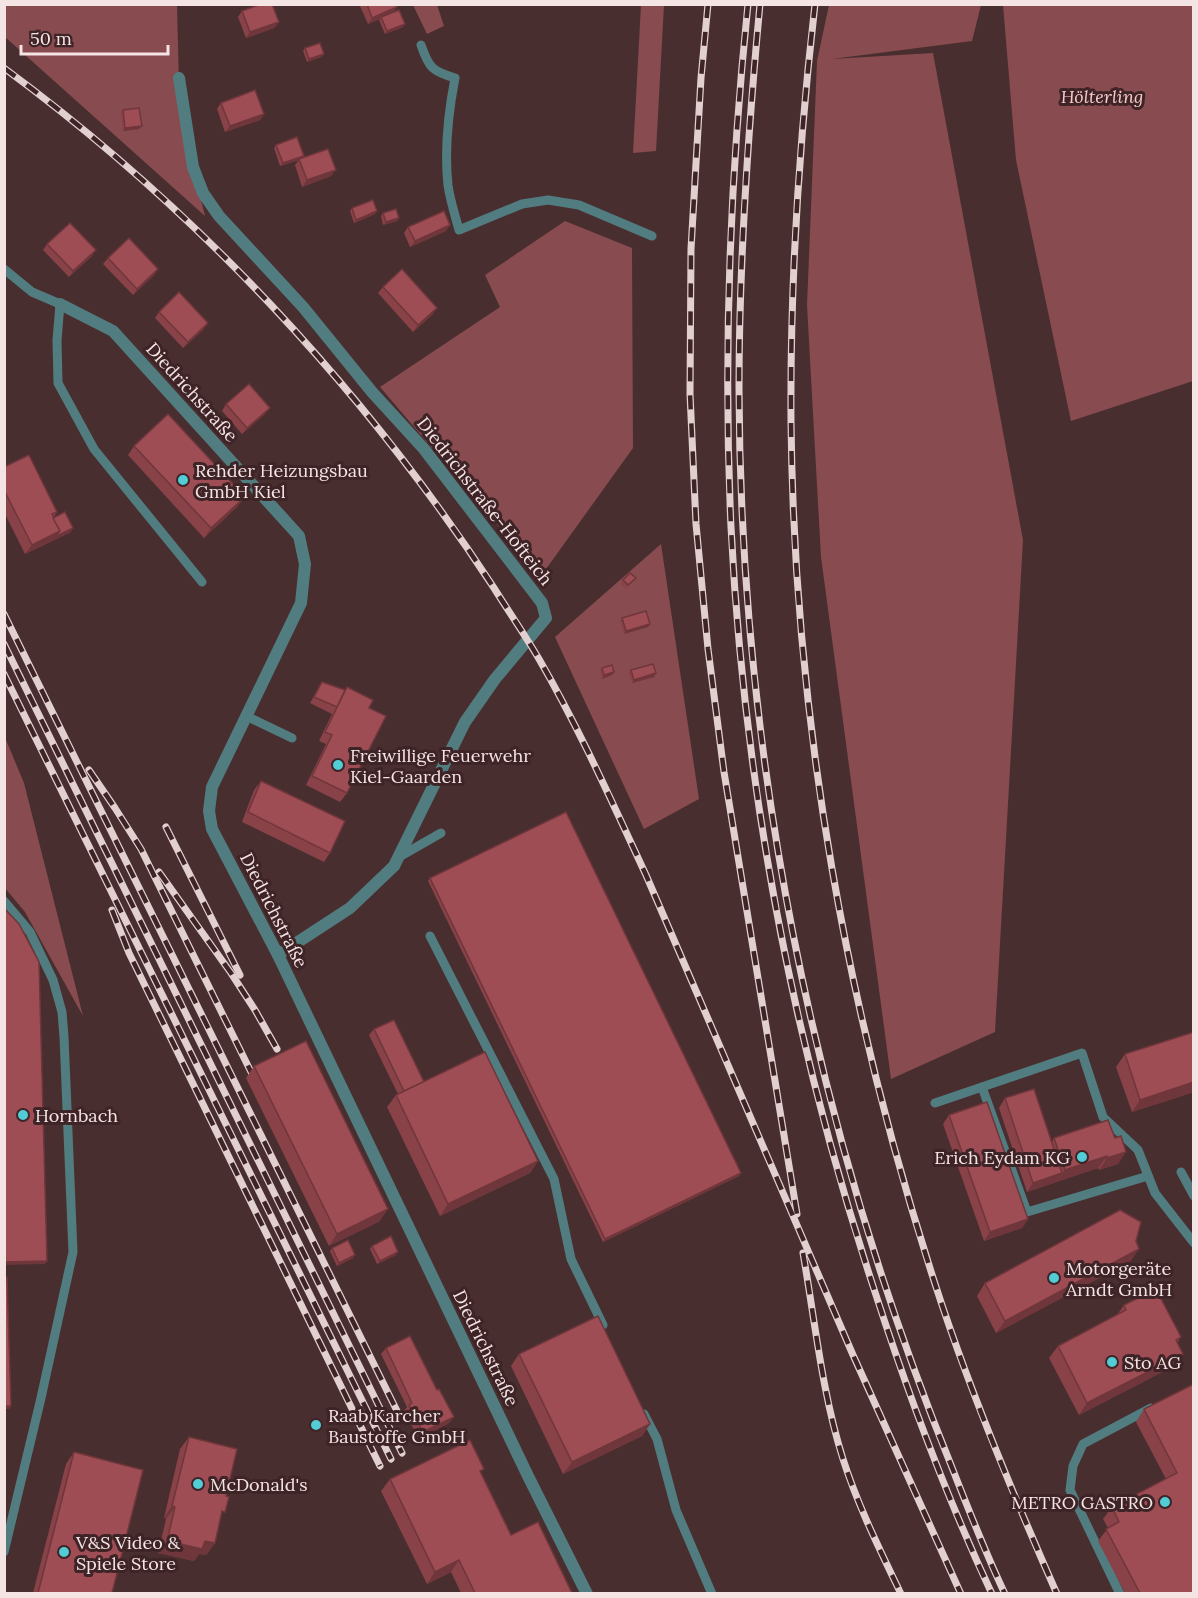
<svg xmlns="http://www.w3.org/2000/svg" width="1198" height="1598" viewBox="0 0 1198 1598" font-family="Lora,serif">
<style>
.green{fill:#884b4f}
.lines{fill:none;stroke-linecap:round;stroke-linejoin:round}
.lane{stroke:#517d80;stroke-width:9}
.street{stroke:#517d80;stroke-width:12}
.rail-casing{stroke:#e2d0d1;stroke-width:7}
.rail{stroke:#3e2426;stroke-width:4.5;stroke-dasharray:14;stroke-linecap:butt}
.wall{fill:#884248}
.shaded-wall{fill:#6f363b}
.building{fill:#9e4d54;stroke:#6f363b;stroke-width:1.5}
.poi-dot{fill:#52ccd5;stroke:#3e2426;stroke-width:2}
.labels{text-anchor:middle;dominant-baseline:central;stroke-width:6;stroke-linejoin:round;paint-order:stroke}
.park-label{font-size:18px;font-style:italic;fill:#fac9ca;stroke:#3e2426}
.street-label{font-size:18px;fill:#f5e4e4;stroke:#3e2426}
.poi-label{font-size:18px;fill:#f5e4e4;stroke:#3e2426;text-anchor:start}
</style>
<rect width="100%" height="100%" fill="#492e30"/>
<g class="green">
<polygon points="5,5 177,5 179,86 193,167 205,216 5,37"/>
<polygon points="413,5 437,5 444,26 427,34"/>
<polygon points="641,5 664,5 656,151 633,153"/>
<polygon points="829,5 981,5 972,41 832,59 933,53 1023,540 995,1032 891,1079 821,557 807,305 817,61"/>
<polygon points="1003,5 1193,5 1193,381 1071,421 1016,160"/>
<polygon points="565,221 632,248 633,448 541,576 380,387 500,307 485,275"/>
<polygon points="661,544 699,799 644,829 555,637"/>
<polygon points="4,735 24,783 83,1016 25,912 5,888"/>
</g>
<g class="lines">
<g class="lane">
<path d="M421 45C429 68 432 71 455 78 448 114 444 148 448 185 450 200 455 215 459 230L522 204 548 200 579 205 652 236"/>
<polyline points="4,269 32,292 60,304 57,340 58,383 94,449 202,582"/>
<polyline points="246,716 292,738"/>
<polyline points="399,857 441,833"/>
<polyline points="4,901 30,932 53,980 62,1012 64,1037 73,1252 41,1398 4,1552"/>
<polyline points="430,936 554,1179 571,1259 603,1325"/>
<polyline points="982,1087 1027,1212 1148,1176"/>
<polyline points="935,1103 1082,1053 1103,1117 1138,1150 1155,1193 1194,1243"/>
<polyline points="1181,1172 1194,1196"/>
<polyline points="644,1414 657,1439 676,1510 712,1594"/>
<polyline points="1120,1594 1070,1490 1073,1466 1083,1444 1151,1408"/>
</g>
<g class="street">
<polyline points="179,78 193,167 203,193 219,216 303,307 372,392 424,449 542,603 546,618 495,679 465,722 394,866 350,908 278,955"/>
<polyline points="60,304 113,331 299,536 305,564 301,603 212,787 209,811 212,829 278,955 528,1476 587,1594"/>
</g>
<defs>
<g id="rail">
<polyline points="708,4 701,78 691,249 690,394 696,524 708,649 724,772 797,1214"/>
<path d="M748 4C730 178 723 353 731 527 744 786 793 1043 874 1289 907 1391 946 1496 992 1594"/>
<path d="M760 4C748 132 739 260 739 388 740 756 813 1125 951 1465 968 1508 985 1552 1005 1594"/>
<path d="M815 4C799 143 790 282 791 421 794 721 847 1020 942 1305 975 1403 1015 1499 1057 1594"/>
<path d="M4 68C197 210 363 388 494 588 509 612 525 635 539 659 579 728 612 802 646 875L853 1355 961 1594"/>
<polyline points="4,614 399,1415"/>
<polyline points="4,644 402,1453"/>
<polyline points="4,674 391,1459"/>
<polyline points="89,770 115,808 141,849 252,1074"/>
<polyline points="166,827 240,975"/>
<polyline points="159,872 231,973 255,1010 277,1049"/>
<polyline points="112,910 129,953 380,1466"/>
<path d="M803 1253C815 1321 822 1393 843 1459 858 1506 880 1550 901 1594"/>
</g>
</defs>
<use href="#rail" class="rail-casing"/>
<use href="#rail" class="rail"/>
</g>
<g class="wall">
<polygon points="362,4 396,4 394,12 403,27 385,34 379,20 380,19 368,24 360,6"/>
<polygon points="242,11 279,22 274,28 246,38 238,17"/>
<polygon points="305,48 324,54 321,57 307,62 303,51"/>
<polygon points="221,103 264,114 260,120 225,132 217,109"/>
<polygon points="123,110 142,126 139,129 123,131 121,113"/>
<polygon points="276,145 304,156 302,158 331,176 302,187 295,165 299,160 280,166 274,148"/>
<polygon points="352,208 375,214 354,223 350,211"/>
<polygon points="383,213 399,218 397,221 383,225 381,216"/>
<polygon points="408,227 446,231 410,247 404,233"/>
<polygon points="47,244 92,256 69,277 43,250"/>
<polygon points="108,258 158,269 154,275 133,295 103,264"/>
<polygon points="383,287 433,314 413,332 378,293"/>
<polygon points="159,312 204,329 183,348 155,318"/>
<polygon points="226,404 265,414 242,434 222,411"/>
<polygon points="134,446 238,506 204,538 128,455"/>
<polygon points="4,467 57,512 53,518 71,532 25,554 4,512"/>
<polygon points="636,578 626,589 620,583 623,580"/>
<polygon points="622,618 650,624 648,627 624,634 620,621"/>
<polygon points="602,668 614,672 612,675 602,679 600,671"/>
<polygon points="631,670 656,673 654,677 632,683 629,673"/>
<polygon points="322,682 345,690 347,687 369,708 347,793 340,802 306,785 326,744 319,741 332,714 310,703"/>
<polygon points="261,781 330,853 324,862 242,822 254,790"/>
<polygon points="430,878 741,1173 739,1176 603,1242 428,881"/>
<polygon points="374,1029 424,1082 538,1161 530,1173 440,1216 387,1107 396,1095 398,1094 369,1035"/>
<polygon points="1194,1032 1194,1092 1132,1112 1116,1067 1125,1054"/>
<polygon points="254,1066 380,1221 329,1246 246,1078"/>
<polygon points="1005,1098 1052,1142 1054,1138 1108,1120 1118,1164 1099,1170 1098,1168 1027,1192 999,1108"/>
<polygon points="949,1115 1028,1219 1022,1228 984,1241 943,1124"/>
<polygon points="372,1246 396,1255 377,1264 370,1249"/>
<polygon points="332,1248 353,1258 337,1266 330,1251"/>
<polygon points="1131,1261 996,1333 977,1296 985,1283"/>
<polygon points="1124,1305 1181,1337 1177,1343 1183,1354 1174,1366 1079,1415 1049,1358 1058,1346 1117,1315"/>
<polygon points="386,1348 437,1390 449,1423 419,1439 404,1411 407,1407 381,1354"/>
<polygon points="519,1354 650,1424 642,1436 563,1474 511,1366"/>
<polygon points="1194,1384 1194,1593 1125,1593 1098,1541 1108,1528 1103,1519 1112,1507 1166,1479 1136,1422 1144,1409"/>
<polygon points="189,1437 221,1518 215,1543 206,1555 199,1554 194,1561 158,1553 166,1519 164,1518 180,1449"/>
<polygon points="74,1452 112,1593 33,1593 66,1464"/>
<polygon points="481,1473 511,1535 572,1593 461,1593 451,1572 427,1584 381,1491 390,1479"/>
</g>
<g class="shaded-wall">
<polygon points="397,7 393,13 381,17 380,19 368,24 372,18"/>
<polygon points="279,22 274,28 246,38 250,32"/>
<polygon points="405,24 403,27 385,34 387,31"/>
<polygon points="324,54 321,57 307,62 309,59"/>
<polygon points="264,114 260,120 225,132 230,126"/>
<polygon points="142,126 139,129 123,131 125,128"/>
<polygon points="304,156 301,159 280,166 283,163"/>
<polygon points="336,170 331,176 302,187 307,180"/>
<polygon points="377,211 375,214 354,223 356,220"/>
<polygon points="399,218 397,221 383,225 386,222"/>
<polygon points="450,225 446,231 410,247 415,241"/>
<polygon points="96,250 92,256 69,277 73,271"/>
<polygon points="158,269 154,275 133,295 137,289"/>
<polygon points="437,308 433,314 413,332 418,325"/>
<polygon points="208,323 204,329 183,348 188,342"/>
<polygon points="270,408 265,414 242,434 247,428"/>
<polygon points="245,497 238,506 204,538 211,528"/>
<polygon points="73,528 71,532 25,554 32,545 60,531"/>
<polygon points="650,624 648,627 624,634 626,631"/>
<polygon points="614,672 612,675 602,679 604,675"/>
<polygon points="656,673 654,677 632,683 634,680"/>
<polygon points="1194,1082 1194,1092 1132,1112 1140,1100"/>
<polygon points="1126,1152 1118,1164 1099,1170 1107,1158"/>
<polygon points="1107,1156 1098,1168 1056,1182 1065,1170"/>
<polygon points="538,1161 530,1173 440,1216 448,1204"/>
<polygon points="741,1173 739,1176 603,1242 605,1239"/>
<polygon points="1062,1173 1056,1182 1027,1192 1033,1183"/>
<polygon points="388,1209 380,1221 329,1246 337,1234"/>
<polygon points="1028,1219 1022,1228 984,1241 990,1232"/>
<polygon points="1139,1249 1131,1261 996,1333 1005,1321"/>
<polygon points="398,1252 396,1255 377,1264 380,1261"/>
<polygon points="355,1255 353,1258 337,1266 339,1263"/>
<polygon points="47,1261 45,1264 4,1265 4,1262"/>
<polygon points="1183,1354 1174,1366 1079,1415 1087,1403"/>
<polygon points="4,1406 11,1406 9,1409 4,1409"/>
<polygon points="454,1417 449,1423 419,1439 423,1432"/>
<polygon points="650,1424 642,1436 563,1474 572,1462"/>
<polygon points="172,1506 175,1507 166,1519 164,1518"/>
<polygon points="167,1541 205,1541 215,1543 206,1555 199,1554 194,1561 158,1553"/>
<polygon points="459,1560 451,1572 427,1584 435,1572"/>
</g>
<g class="building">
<polygon points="261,4 272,4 279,22 250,32 242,11"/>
<polygon points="367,4 396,4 397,7 372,18"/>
<polygon points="399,10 405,24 387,31 381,17"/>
<polygon points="320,43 324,54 309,59 305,48"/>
<polygon points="255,90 264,114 230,126 221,103"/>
<polygon points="139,108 142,126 125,128 123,110"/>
<polygon points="297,137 304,156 283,163 276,145"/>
<polygon points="328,149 336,170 307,180 299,159"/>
<polygon points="373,200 377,211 356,220 352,208"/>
<polygon points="396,209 399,218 386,222 383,213"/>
<polygon points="444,211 450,225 415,241 408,227"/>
<polygon points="70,223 96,250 73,271 47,244"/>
<polygon points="129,238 158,269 137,289 108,258"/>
<polygon points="402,269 437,308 418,325 383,287"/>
<polygon points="179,292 208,323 188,342 159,312"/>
<polygon points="249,384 270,408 247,428 226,404"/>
<polygon points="168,414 245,497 211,528 134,446"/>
<polygon points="29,455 57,512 52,514 60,531 32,545 4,490 4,467"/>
<polygon points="65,512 73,528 55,537 60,531 53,518"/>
<polygon points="630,573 636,578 628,585 623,580"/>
<polygon points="646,611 650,624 626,631 622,618"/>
<polygon points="653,664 656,673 634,680 631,670"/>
<polygon points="612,665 614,672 604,675 602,668"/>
<polygon points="322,682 345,690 337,707 314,697"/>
<polygon points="347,687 373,700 369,708 386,716 347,793 312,776 332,735 325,732"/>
<polygon points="261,781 345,821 330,853 248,812"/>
<polygon points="566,812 741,1173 605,1239 430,878"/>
<polygon points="4,908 19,924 39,962 47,1261 4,1262"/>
<polygon points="394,1020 424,1082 404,1091 374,1029"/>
<polygon points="1194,1032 1194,1082 1140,1100 1125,1054"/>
<polygon points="306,1041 388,1209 337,1234 254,1066"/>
<polygon points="485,1052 538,1161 448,1204 396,1095"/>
<polygon points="1034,1089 1062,1173 1033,1183 1005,1098"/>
<polygon points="987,1102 1028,1219 990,1232 949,1115"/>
<polygon points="1108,1120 1115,1138 1121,1136 1126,1152 1107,1158 1107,1156 1065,1170 1054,1138"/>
<polygon points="1120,1210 1141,1222 1136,1241 1139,1249 1005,1321 985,1283"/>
<polygon points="391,1236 398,1252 380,1261 372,1246"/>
<polygon points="348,1240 355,1255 339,1263 332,1248"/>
<polygon points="4,1277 7,1277 11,1406 4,1406"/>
<polygon points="1156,1289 1181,1337 1176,1340 1183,1354 1087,1403 1058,1346 1126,1310 1124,1305"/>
<polygon points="598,1316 650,1424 572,1462 519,1354"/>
<polygon points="410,1336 437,1390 439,1389 454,1417 423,1432 409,1405 412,1403 386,1348"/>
<polygon points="1194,1384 1194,1593 1140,1593 1106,1529 1119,1522 1112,1507 1177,1473 1144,1409"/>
<polygon points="189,1437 237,1449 226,1496 229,1497 225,1512 222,1511 215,1543 205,1541 202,1549 167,1541 175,1507 172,1506"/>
<polygon points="470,1440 484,1469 480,1471 511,1535 538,1522 572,1593 475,1593 459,1560 435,1572 390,1479"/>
<polygon points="74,1452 143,1470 112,1593 38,1593"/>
</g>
<g class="poi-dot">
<circle cx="183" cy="480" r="6"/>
<circle cx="338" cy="765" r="6"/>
<circle cx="23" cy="1115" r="6"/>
<circle cx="1082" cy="1157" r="6"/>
<circle cx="1054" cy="1278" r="6"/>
<circle cx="1112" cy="1362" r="6"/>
<circle cx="316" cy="1425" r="6"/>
<circle cx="198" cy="1484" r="6"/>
<circle cx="1165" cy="1502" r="6"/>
<circle cx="64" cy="1552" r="6"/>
</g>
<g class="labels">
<g class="park-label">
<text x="1102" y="96">Hölterling</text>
</g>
<g class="street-label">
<text transform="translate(192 392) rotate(48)">Diedrichstraße</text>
<text transform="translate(485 501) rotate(52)">Diedrichstraße-Hofteich</text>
<text transform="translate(274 910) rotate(63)">Diedrichstraße</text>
<text transform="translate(486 1348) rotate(64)">Diedrichstraße</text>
</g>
<g class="poi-label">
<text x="195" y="470">Rehder Heizungsbau<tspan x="195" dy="21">GmbH Kiel</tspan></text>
<text x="350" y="755">Freiwillige Feuerwehr<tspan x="350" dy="21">Kiel-Gaarden</tspan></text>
<text x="35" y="1115">Hornbach</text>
<text x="1070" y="1157" text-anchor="end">Erich Eydam KG</text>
<text x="1066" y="1268">Motorgeräte<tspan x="1066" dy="21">Arndt GmbH</tspan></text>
<text x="1124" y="1362">Sto AG</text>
<text x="328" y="1415">Raab Karcher<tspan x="328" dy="21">Baustoffe GmbH</tspan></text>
<text x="210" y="1484">McDonald's</text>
<text x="1153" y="1502" text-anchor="end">METRO GASTRO</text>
<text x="76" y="1542">V&amp;S Video &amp;<tspan x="76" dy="21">Spiele Store</tspan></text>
</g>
</g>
<rect width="1198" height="1598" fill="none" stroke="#f5e4e4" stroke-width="12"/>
<path d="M21 45v9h147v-9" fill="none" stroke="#f5e4e4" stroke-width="3"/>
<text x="30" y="45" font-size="18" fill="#f5e4e4" stroke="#3e2426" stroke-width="4.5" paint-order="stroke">50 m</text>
</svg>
